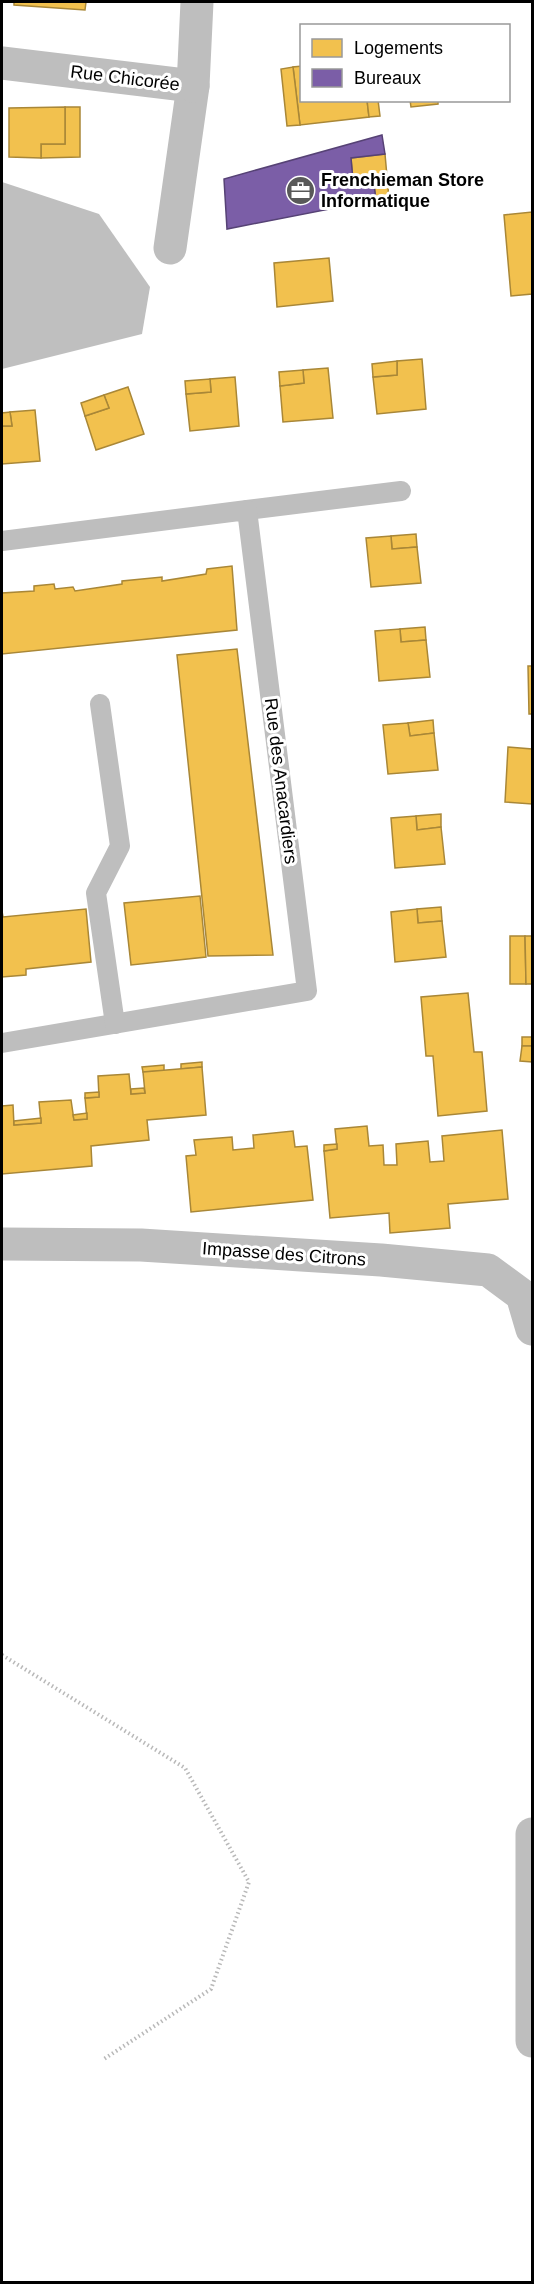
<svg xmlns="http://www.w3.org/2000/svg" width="534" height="2284" viewBox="0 0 534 2284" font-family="Helvetica,sans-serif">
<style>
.water{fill:#bfbfbf}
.homes{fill:#f2c14e;stroke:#a98737;stroke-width:1.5}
.offices{fill:#7b5ea7;stroke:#564275;stroke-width:1.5}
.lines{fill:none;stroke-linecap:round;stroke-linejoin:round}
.path{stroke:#b9b9b9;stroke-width:4;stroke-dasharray:1.5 3;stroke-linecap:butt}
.lane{stroke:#bebebe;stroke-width:20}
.street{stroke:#bebebe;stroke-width:33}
.labels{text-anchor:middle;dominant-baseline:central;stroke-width:6;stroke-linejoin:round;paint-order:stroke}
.street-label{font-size:18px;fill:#000;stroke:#fff}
.poi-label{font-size:18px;font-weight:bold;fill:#000;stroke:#fff;text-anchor:start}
</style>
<rect width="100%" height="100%" fill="#fff"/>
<polygon class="water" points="2,182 99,214 150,287 142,334 2,369"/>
<g class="homes">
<polygon points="14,2 86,2 85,10 14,5"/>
<polygon points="302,66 302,100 367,100 369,117 300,125 293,67"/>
<polygon points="293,67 300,125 287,126 281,69"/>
<polygon points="367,100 378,100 380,116 369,117"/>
<polygon points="410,100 438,100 438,104 411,107"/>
<polygon points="65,107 80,107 80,157 41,158 41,144 65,144"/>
<polygon points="65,107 65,144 41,144 41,158 9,157 9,108"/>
<polygon points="385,154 389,199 376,200 373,177 353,180 351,158"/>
<polygon points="532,212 532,294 511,296 504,215"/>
<polygon points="329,258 333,301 277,307 274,263"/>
<polygon points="422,359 426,409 377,414 373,377 397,375 397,361"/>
<polygon points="397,361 397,375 373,377 372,364"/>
<polygon points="328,368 333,418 283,422 280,386 304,383 303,370"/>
<polygon points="303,370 304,383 280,386 279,372"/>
<polygon points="235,377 239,426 190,431 186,394 211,392 210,379"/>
<polygon points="210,379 211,392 186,394 185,381"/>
<polygon points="128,387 144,434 96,450 85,416 109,408 104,395"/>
<polygon points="104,395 109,408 85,416 81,403"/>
<polygon points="35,410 40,461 2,464 2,426 12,426 10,412"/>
<polygon points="10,412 12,426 2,426 2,413"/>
<polygon points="416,534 417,547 392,549 391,536"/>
<polygon points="391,536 392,549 417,547 421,583 371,587 366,538"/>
<polygon points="232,566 237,630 2,654 2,593 34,591 34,586 54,584 55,589 73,587 75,591 122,584 122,581 162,577 162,581 206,574 207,569"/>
<polygon points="425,627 426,640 401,642 400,629"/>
<polygon points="400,629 401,642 426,640 430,677 379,681 375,631"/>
<polygon points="237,649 273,955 208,956 177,655"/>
<polygon points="528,666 532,666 532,714 529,714"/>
<polygon points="433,720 434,733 410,736 408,723"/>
<polygon points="408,723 410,736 434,733 438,770 388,774 383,725"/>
<polygon points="508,747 532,749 532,804 505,802"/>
<polygon points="441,814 441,827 417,830 416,816"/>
<polygon points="416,816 417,830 441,827 445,864 395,868 391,818"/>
<polygon points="200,896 206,957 131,965 124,903"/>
<polygon points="441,907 442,921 418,923 417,909"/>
<polygon points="86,909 91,962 26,969 26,975 2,977 2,911 3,917"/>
<polygon points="417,909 418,923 442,921 446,957 395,962 391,912"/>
<polygon points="510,936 525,936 526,984 510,984"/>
<polygon points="525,936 532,936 532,984 526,984"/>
<polygon points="468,993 474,1052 482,1052 487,1111 438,1116 433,1056 426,1056 421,997"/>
<rect x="522" y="1037" width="10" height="9"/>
<polygon points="522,1046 532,1046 532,1062 520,1061"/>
<polygon points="202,1062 202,1067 181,1069 181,1064"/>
<polygon points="164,1065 164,1071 143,1072 142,1067"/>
<polygon points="202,1067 206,1115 147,1120 149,1140 91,1146 92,1166 2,1174 2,1106 13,1105 14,1125 41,1123 39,1102 71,1100 74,1120 87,1119 85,1098 99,1097 98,1076 129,1074 131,1094 145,1093 143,1072"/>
<polygon points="144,1088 145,1093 131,1094 131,1089"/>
<polygon points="99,1092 99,1097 85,1098 85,1093"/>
<polygon points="87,1113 87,1119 74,1120 73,1115"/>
<polygon points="41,1118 41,1123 14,1125 14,1121"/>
<polygon points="367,1126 369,1146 383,1145 384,1165 397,1165 396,1144 428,1141 430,1162 444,1161 442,1136 502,1130 508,1199 448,1204 450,1228 390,1233 389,1213 330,1218 324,1151 337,1149 335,1129"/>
<polygon points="293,1131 295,1147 307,1146 313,1200 191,1212 186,1156 196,1155 194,1140 232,1137 233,1150 254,1148 253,1135"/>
<polygon points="337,1144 337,1149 324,1151 324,1145"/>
</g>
<polygon class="offices" points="382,135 385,154 351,158 353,180 373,177 376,200 227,229 224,179"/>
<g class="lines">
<polyline class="path" points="2,1655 185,1768 249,1882 211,1989 104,2059"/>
<g class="lane">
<polyline points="247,510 401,491"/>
<polyline points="2,541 247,510 307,991 2,1043"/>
<polyline points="100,704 120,846 96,893 115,1024"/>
</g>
<g class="street">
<polyline points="2,63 193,86 170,248"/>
<polyline points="193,86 197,2"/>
<polyline points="2,1244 141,1245 381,1260 488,1270 522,1295 532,1329"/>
<polyline points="532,1834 532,2041"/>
</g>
</g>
<defs>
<symbol id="office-disc" viewBox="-11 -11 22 22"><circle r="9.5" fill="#595959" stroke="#fff"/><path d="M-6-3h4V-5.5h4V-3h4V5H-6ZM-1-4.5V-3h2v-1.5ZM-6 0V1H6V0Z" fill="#fff"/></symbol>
</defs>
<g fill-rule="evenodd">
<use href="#office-disc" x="284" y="174" width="33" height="33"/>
</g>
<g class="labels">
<g class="street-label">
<text transform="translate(125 78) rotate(7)">Rue Chicorée</text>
<text transform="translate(281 781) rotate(83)">Rue des Anacardiers</text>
<text transform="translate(284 1254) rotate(4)">Impasse des Citrons</text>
</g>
<g class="poi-label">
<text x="321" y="180">Frenchieman Store<tspan x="321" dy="21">Informatique</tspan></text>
</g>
</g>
<rect width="534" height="2284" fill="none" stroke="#000000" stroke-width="6"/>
<rect x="300" y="24" width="210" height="78" fill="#ffffff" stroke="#999999" stroke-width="1.5"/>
<rect x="312" y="39" width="30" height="18" fill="#f2c14e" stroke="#999999" stroke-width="1.5"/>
<text x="354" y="54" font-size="18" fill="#000000">Logements</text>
<rect x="312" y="69" width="30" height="18" fill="#7b5ea7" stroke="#999999" stroke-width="1.5"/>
<text x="354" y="84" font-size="18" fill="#000000">Bureaux</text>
</svg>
